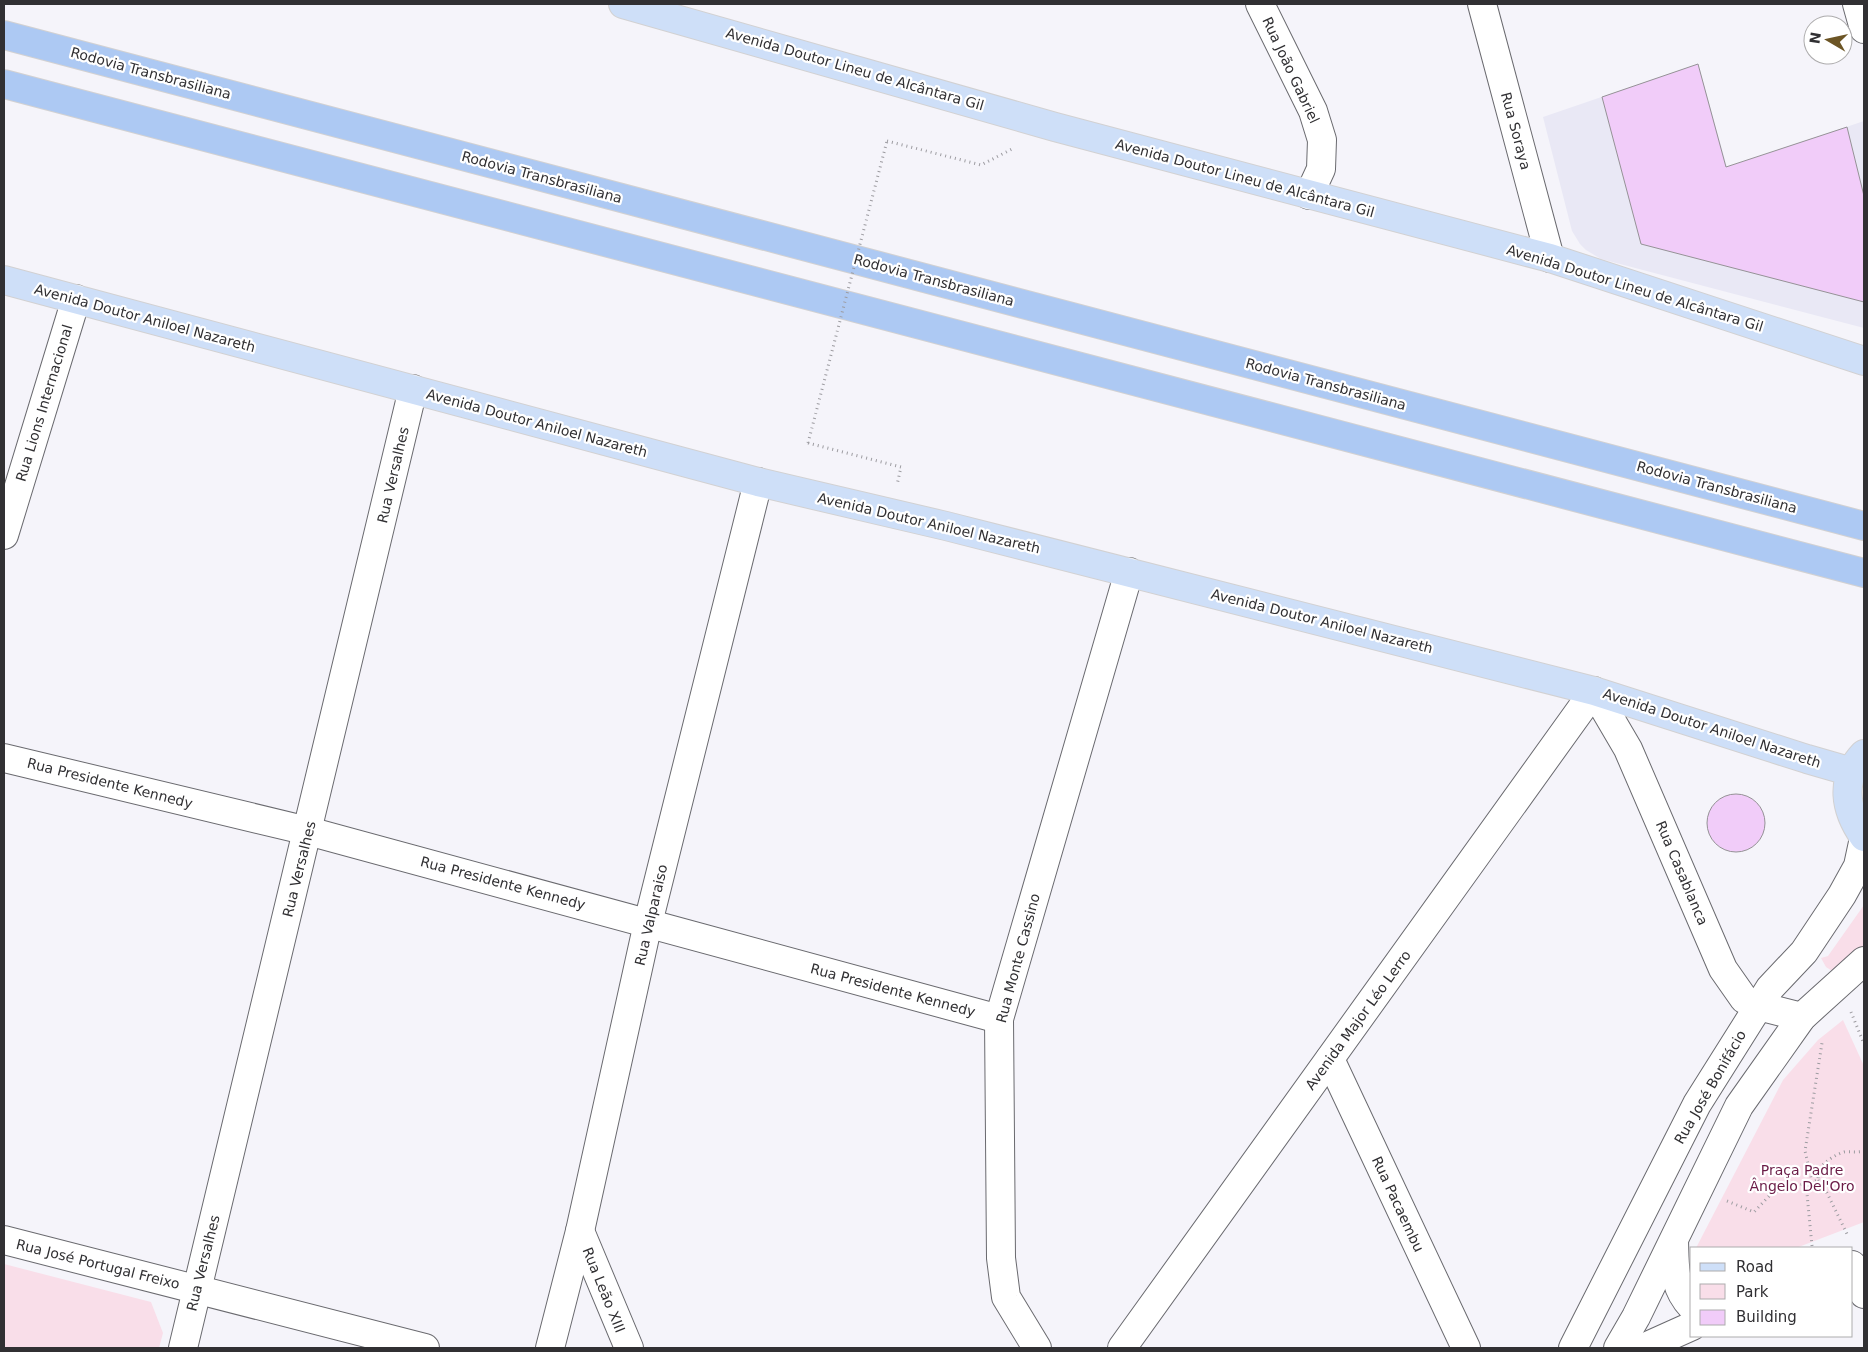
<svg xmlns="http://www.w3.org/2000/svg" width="1868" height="1352" viewBox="0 0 1868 1352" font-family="'DejaVu Sans',sans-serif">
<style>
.built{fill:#e9e8f5}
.green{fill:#f9dee9}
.building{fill:#f1ccf9;stroke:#959296}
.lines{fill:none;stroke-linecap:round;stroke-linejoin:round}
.minor-casing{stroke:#6a6a6f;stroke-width:30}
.major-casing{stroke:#d2d1d2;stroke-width:30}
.highway-casing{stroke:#d2d1d2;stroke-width:30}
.path{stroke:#9d9ca1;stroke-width:3;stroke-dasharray:1 4;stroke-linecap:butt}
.minor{stroke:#fff;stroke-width:28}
.major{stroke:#cedff8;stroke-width:28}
.highway{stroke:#adc9f3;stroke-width:28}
.path-bridge{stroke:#9d9ca1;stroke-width:3;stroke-dasharray:1 4;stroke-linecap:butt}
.labels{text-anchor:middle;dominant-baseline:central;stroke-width:4.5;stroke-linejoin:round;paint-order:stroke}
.street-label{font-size:14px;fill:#313033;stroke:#fff}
.park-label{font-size:14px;fill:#6b1c47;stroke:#fff}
</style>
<rect width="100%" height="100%" fill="#f5f4fa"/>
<polygon class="built" points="1698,64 1727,167 1864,121 1864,328 1601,259 1586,250 1580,244 1572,231 1543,117"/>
<g class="green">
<polygon points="1864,905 1864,953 1840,976 1826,967 1821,958 1828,956"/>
<polygon points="1843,1020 1864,1066 1864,1222 1796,1248 1696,1248 1783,1080 1818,1040"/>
<polygon points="4,1264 151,1302 163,1333 159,1348 4,1348"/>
</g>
<g class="building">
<polygon points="1698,64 1726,167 1847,127 1864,196 1864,302 1641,244 1602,97"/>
<circle cx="1736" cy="823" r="29"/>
</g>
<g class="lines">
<defs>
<g id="minor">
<polyline points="1260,4 1313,111 1322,140 1321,169 1309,195"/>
<polyline points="1482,4 1550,258"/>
<polyline points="1857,4 1864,29"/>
<polyline points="4,535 76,299"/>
<polyline points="4,758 308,831 999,1019"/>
<polyline points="1330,1059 1466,1348"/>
<polyline points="580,1231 629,1348"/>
<polyline points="4,1240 425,1348"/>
<path d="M1674 1241C1675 1267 1673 1287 1692 1307"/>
<polyline points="1852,1265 1864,1294"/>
<polyline points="183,1348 413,389"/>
<polyline points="550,1348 580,1231 648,923 758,482"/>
<polyline points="1037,1348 1006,1297 1001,1258 999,1019 1129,572"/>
<polyline points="1122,1348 1594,691 1628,749 1723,969 1744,999 1758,1006 1802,1017"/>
<polyline points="1573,1348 1697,1104 1770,988 1804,952 1842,895 1858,866 1864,838"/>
<polyline points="1618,1348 1636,1317 1739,1106 1802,1017 1864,961"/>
<polyline points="1643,1348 1692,1326"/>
</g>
<g id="major">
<polyline points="623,4 1055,127 1550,258 1864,361"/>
<polyline points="4,280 758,482 946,526 1594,691 1807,759 1852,772"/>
<path d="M1864 754C1839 780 1845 810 1864 837"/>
</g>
<g id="highway">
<polyline points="4,35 1864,526"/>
<polyline points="4,84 1864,573"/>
</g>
</defs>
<use href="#minor" class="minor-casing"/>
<use href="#major" class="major-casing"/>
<use href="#highway" class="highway-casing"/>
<g class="path">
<polyline points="887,141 981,165 1014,148"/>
<polyline points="808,443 901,467 897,485"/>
<polyline points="1851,1012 1864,1044"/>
<polyline points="1818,1180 1827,1193 1847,1234"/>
<path d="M1727 1201 1754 1212 1772 1193 1818 1180 1819 1168C1827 1161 1834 1155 1844 1152 1851 1151 1857 1153 1864 1151"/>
<polyline points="1812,1246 1807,1194 1812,1181 1805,1151 1822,1043"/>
</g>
<use href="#minor" class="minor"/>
<use href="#major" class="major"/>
<use href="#highway" class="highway"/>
<polyline class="path-bridge" points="808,443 887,141"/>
</g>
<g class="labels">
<g class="street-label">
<text transform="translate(855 69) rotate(16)">Avenida Doutor Lineu de Alcântara Gil</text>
<text transform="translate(1291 70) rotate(65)">Rua João Gabriel</text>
<text transform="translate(151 73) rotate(15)">Rodovia Transbrasiliana</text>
<text transform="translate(1516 131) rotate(75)">Rua Soraya</text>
<text transform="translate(542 177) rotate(15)">Rodovia Transbrasiliana</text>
<text transform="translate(1245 178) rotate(15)">Avenida Doutor Lineu de Alcântara Gil</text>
<text transform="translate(934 280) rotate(15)">Rodovia Transbrasiliana</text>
<text transform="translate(1635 288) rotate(17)">Avenida Doutor Lineu de Alcântara Gil</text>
<text transform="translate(145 318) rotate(15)">Avenida Doutor Aniloel Nazareth</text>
<text transform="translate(1326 384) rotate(15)">Rodovia Transbrasiliana</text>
<text transform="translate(44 403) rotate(-73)">Rua Lions Internacional</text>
<text transform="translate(537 423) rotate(15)">Avenida Doutor Aniloel Nazareth</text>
<text transform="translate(393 475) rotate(-77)">Rua Versalhes</text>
<text transform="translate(1717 487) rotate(15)">Rodovia Transbrasiliana</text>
<text transform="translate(929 523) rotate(13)">Avenida Doutor Aniloel Nazareth</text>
<text transform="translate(1322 621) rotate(14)">Avenida Doutor Aniloel Nazareth</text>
<text transform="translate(1712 728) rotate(18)">Avenida Doutor Aniloel Nazareth</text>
<text transform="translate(110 783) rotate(14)">Rua Presidente Kennedy</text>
<text transform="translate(299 869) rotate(-76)">Rua Versalhes</text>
<text transform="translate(1682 873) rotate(67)">Rua Casablanca</text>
<text transform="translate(503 883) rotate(15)">Rua Presidente Kennedy</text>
<text transform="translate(651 915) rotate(-77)">Rua Valparaiso</text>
<text transform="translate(1018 958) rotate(-75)">Rua Monte Cassino</text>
<text transform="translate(893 990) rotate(15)">Rua Presidente Kennedy</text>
<text transform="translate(1358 1020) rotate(-54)">Avenida Major Léo Lerro</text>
<text transform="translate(1710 1087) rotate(-60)">Rua José Bonifácio</text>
<text transform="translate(1398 1204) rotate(65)">Rua Pacaembu</text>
<text transform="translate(203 1263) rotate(-76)">Rua Versalhes</text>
<text transform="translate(98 1264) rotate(14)">Rua José Portugal Freixo</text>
<text transform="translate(604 1290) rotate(68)">Rua Leão XIII</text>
</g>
<g class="park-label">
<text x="1802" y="1170">Praça Padre<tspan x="1802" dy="16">Ângelo Del'Oro</tspan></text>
</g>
</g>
<rect width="1868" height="1352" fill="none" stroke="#313033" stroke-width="10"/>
<rect x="1690" y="1247" width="162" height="90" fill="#ffffff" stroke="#adacad"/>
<rect x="1700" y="1263" width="25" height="8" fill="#cedff8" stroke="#adacad"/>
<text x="1736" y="1272" font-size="15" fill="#313033">Road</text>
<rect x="1700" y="1284" width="25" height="15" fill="#f9dee9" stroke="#adacad"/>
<text x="1736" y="1297" font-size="15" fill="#313033">Park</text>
<rect x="1700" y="1310" width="25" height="15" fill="#f1ccf9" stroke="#adacad"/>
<text x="1736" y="1322" font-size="15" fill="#313033">Building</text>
<g transform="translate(1828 40) rotate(279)"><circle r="24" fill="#ffffff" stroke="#adacad"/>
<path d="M0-4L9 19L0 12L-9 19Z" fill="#6c5525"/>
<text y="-8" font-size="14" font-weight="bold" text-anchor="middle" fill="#313033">N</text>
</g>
</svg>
